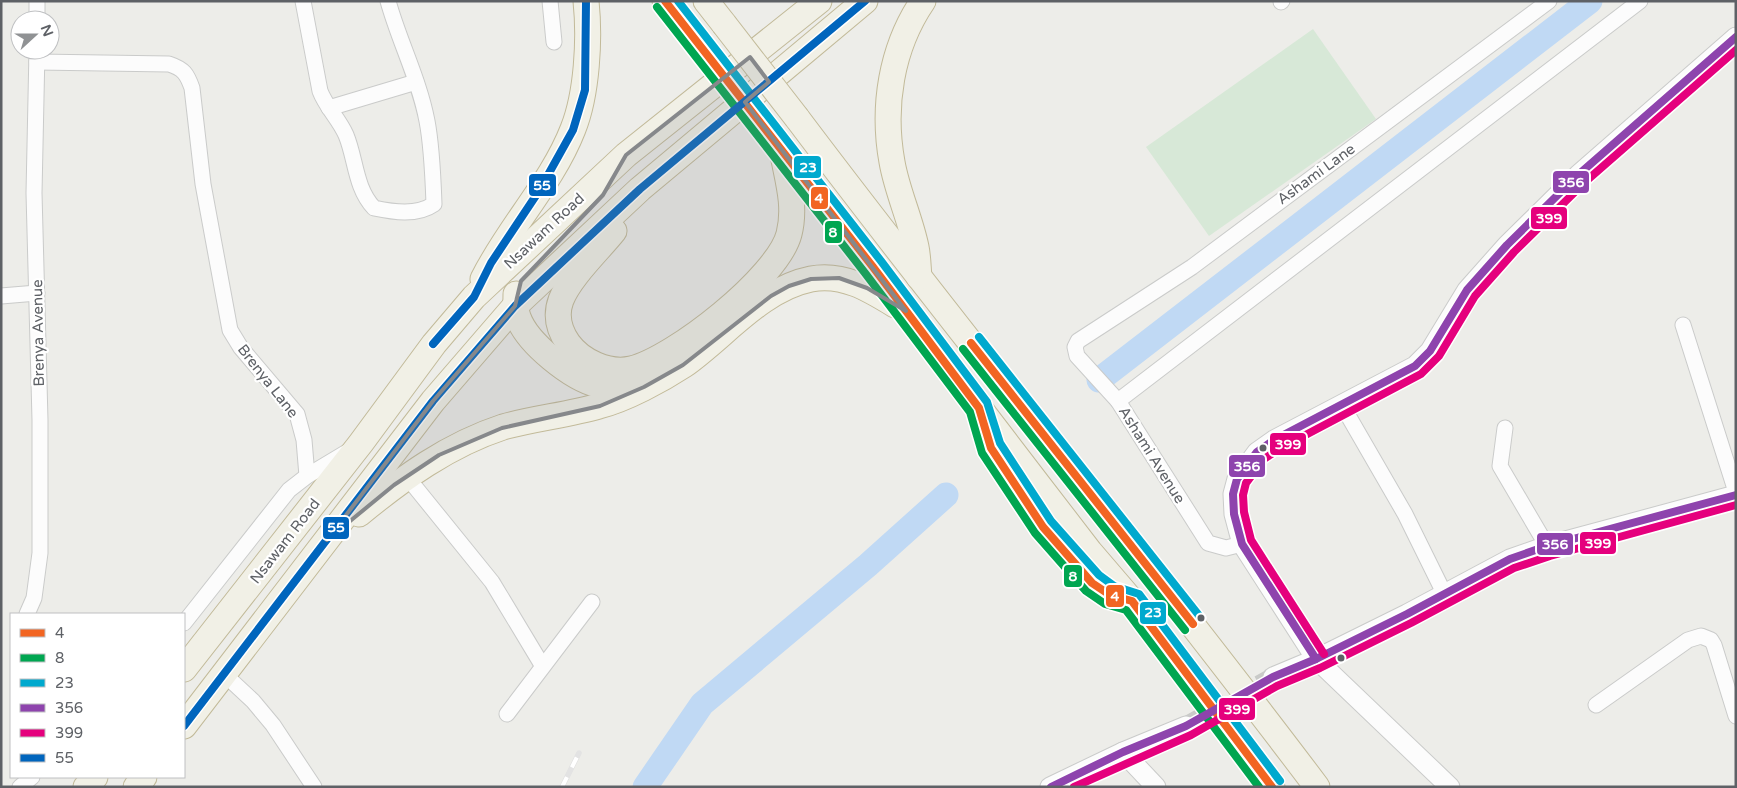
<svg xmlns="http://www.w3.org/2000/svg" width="1737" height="788" viewBox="0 0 1737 788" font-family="'Varela Round',sans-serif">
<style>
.green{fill:#d7e8d7}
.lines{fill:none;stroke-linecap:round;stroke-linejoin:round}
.river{stroke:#c0d9f4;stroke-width:25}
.tertiary-tunnel{stroke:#c9cac8;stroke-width:19;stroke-dasharray:19 9;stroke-linecap:butt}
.minor-casing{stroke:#cacbca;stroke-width:17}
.tertiary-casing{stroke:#cacbca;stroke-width:21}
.trunk-casing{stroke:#c2ba99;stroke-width:27}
.minor{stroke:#fcfcfc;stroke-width:15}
.tertiary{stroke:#fcfcfc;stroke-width:19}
.trunk{stroke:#f1f0e6;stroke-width:25}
.rail-casing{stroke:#e3e3e3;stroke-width:5.5}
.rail{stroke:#fff;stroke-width:4;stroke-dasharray:11;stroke-linecap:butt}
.trunk-bridge-casing{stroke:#c2ba99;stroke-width:27;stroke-linecap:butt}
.trunk-bridge{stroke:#f1f0e6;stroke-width:25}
.bus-1-casing{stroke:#fff;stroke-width:11}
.bus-2-casing{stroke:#fff;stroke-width:11}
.bus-3-casing{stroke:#fff;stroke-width:11}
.bus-4-casing{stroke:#fff;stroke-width:11}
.bus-5-casing{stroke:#fff;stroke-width:11}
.bus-6-casing{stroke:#fff;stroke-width:11}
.bus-1{stroke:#f26522;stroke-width:8}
.bus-2{stroke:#00a651;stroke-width:8}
.bus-3{stroke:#00a9ce;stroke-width:8}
.bus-4{stroke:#8e44ad;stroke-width:8}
.bus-5{stroke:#e5007d;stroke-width:8}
.bus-6{stroke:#0065bd;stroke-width:8}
.marked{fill:#86888b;fill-opacity:0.2;stroke:#86888b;stroke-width:4;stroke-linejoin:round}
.bus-dot{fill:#5e6166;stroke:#fff;stroke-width:2}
.labels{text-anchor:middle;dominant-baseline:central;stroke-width:4.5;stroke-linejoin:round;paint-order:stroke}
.street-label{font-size:15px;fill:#5e6166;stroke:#fff}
.line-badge{stroke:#fff;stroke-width:2}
.badge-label{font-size:14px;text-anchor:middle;font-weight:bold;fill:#fff}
</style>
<rect width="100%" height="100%" fill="#edede9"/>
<polygon class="green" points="1313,29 1376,119 1209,236 1146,147"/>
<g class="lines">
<g class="river">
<polyline points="1099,380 1590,1"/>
<polyline points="645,787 702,704 868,565 946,495"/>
</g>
<polyline class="tertiary-tunnel" points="1186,726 1273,677"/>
<defs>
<g id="minor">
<path d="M303 1 320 91C326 107 339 119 346 135 356 159 355 188 374 208 393 212 417 216 434 204 433 177 432 147 427 121 419 79 399 41 388 1"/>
<polyline points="550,1 554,42"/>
<polyline points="1281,2 1282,1"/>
<polyline points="37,20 37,1"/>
<path d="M37 62 169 64C184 69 187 74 192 88L203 184 230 330 241 348 297 414 304 440 307 476"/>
<polyline points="329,108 416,82"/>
<polyline points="1,296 37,293"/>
<polyline points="1683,325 1736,492"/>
<polyline points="1118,401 1640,1"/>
<polyline points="1342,405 1405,514 1444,593"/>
<polyline points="1505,428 1500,466 1547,546"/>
<polyline points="407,477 492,582 542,665"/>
<polyline points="1242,544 1226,548 1208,543 1118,401 1077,356 1075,347 1078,341 1192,267 1549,1"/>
<polyline points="27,614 34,598 40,553 40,420 34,193 37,50"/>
<polyline points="184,623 289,490 307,476 347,452"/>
<polyline points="224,674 253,701 273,725 314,787"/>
<polyline points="1596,705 1688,640 1701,636 1711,640 1714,645 1736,716"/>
<polyline points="507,714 592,602"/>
<polyline points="20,787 32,777"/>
</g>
<g id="tertiary">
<polyline points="1273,677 1316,659 1407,614 1510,559 1547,546 1736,495"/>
<polyline points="1123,752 1156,787"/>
<polyline points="1050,787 1123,752 1186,726"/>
<polyline points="1450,787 1316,659 1242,544 1234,514 1233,494 1237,479 1257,452 1274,440 1415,366 1430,351 1467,290 1507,245 1578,175 1736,37"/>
</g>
<g id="trunk">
<polyline points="665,1 700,45"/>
<polyline points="706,1 724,24"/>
<path d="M797 118C967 344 1147 561 1317 787"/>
<polyline points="771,136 1040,487 1090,552 1132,601 1272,787"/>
<path d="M614 231C598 251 570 277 561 300 555 316 559 330 568 343 581 361 608 374 631 369 674 359 778 277 789 234 796 207 788 181 783 155"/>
<path d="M919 277C918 267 918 256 916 247 910 218 897 191 892 162 882 107 891 48 923 1"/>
<path d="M483 279C509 227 552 183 573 129 587 94 590 39 586 1"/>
<path d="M516 294C516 302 515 309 518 317 527 343 571 378 598 385 610 388 625 387 637 389"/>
<polyline points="987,439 1007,474 1050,535 1089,581 1109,595 1129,600"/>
<path d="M359 514C403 478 448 445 503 427 535 418 568 415 599 406 626 399 661 380 684 365 724 337 761 289 811 279 843 273 869 289 895 305"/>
<polyline points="184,669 361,443 434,344 474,297 626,155 819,1"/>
<polyline points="184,726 433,401 515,306 640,189 865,1"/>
<polyline points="86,787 95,777"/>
<polyline points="136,787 144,777"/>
</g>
</defs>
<use href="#minor" class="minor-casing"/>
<use href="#tertiary" class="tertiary-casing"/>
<use href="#trunk" class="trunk-casing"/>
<use href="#minor" class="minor"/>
<use href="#tertiary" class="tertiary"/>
<use href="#trunk" class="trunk"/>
<defs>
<polyline id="rail" points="562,787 579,753"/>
</defs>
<use href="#rail" class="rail-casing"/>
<use href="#rail" class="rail"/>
<defs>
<g id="trunk-bridge">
<polyline points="724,24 797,118"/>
<polyline points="700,45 771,136"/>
</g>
</defs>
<use href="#trunk-bridge" class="trunk-bridge-casing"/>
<use href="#trunk-bridge" class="trunk-bridge"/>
<defs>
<g id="bus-1">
<polyline points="665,1 873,267 979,408 991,448 1043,527 1092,583 1110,595 1132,601 1272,787"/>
<polyline points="971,343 1193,624"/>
</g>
<g id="bus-2">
<polyline points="657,7 865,273 970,412 982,453 1035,533 1086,591 1105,604 1126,610 1259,787"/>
<polyline points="963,349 1185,630"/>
</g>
<g id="bus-3">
<polyline points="678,1 881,261 987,402 1000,443 1051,521 1099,575 1114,586 1139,594 1280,781"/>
<polyline points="979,337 1201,618"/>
</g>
<g id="bus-4">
<polyline points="1316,659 1242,544 1234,514 1233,494 1237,479 1257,452 1274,440 1415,366 1430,351 1467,290 1507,245 1578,175 1736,37"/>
<polyline points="1051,787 1123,752 1186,726 1273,677 1316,659 1407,614 1510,559 1547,546 1736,495"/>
</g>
<g id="bus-5">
<polyline points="1324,654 1251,540 1244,512 1243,495 1246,483 1264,459 1279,449 1421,374 1439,356 1475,296 1514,252 1585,182 1736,50"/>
<polyline points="1074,787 1191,735 1277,686 1320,668 1411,623 1514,568 1550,556 1736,505"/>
</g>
<g id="bus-6">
<polyline points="433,344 474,297 491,263 539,191 573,130 585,90 586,1"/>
<polyline points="184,726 433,401 515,306 640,189 865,1"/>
</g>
</defs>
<use href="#bus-1" class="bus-1-casing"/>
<use href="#bus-2" class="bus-2-casing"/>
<use href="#bus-3" class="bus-3-casing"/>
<use href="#bus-4" class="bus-4-casing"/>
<use href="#bus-5" class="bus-5-casing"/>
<use href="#bus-6" class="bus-6-casing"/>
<use href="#bus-1" class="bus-1"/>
<use href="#bus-2" class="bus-2"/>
<use href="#bus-3" class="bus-3"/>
<use href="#bus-4" class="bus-4"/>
<use href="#bus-5" class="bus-5"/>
<use href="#bus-6" class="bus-6"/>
</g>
<path class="marked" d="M750 57 769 82 745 102 906 311 867 288 839 278 811 279 789 286 771 296 683 365 644 387 600 406 502 428 439 455 394 485 327 540 433 401 515 306 521 281 603 195 626 155Z"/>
<g class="bus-dot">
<circle cx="1263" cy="448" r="4.5"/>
<circle cx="1201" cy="618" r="4.5"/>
<circle cx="1341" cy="658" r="4.5"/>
</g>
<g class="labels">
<g class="street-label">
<text transform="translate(1316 174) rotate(-36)">Ashami Lane</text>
<text transform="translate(544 231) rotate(-43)">Nsawam Road</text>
<text transform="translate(38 333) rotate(-91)">Brenya Avenue</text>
<text transform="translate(268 381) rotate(52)">Brenya Lane</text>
<text transform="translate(1152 455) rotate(58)">Ashami Avenue</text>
<text transform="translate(285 541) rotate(-52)">Nsawam Road</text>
</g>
</g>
<g class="line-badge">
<rect x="793" y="155" width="29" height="24" rx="5" fill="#00a9ce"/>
<rect x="1552" y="170" width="38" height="24" rx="5" fill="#8e44ad"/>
<rect x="528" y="173" width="29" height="24" rx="5" fill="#0065bd"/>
<rect x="810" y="186" width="19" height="24" rx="5" fill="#f26522"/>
<rect x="1530" y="206" width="38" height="24" rx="5" fill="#e5007d"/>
<rect x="824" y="220" width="19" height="24" rx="5" fill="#00a651"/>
<rect x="1269" y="432" width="38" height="24" rx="5" fill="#e5007d"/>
<rect x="1228" y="454" width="38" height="24" rx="5" fill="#8e44ad"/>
<rect x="322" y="516" width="28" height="24" rx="5" fill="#0065bd"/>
<rect x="1579" y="531" width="38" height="24" rx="5" fill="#e5007d"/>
<rect x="1536" y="532" width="38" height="24" rx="5" fill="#8e44ad"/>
<rect x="1063" y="564" width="20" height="24" rx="5" fill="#00a651"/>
<rect x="1105" y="584" width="20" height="24" rx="5" fill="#f26522"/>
<rect x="1139" y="601" width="28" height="24" rx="5" fill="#00a9ce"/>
<rect x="1218" y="697" width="38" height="24" rx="5" fill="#e5007d"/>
</g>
<g class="badge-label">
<text x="808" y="172">23</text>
<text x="1571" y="187">356</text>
<text x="542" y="190">55</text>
<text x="819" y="203">4</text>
<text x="1549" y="223">399</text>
<text x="833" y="237">8</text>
<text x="1288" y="449">399</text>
<text x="1247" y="471">356</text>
<text x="336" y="532">55</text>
<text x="1598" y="548">399</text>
<text x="1555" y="549">356</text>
<text x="1073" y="581">8</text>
<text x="1115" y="601">4</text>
<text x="1153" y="617">23</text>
<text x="1237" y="714">399</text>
</g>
<rect width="1737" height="788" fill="none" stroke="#5e6166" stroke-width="5"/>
<rect x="10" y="613" width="175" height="165" fill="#ffffff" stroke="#bfc0c2"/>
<rect x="20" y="629" width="25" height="8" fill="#f26522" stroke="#bfc0c2"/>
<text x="55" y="638" font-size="15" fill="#5e6166">4</text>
<rect x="20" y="654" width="25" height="8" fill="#00a651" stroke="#bfc0c2"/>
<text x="55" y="663" font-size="15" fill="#5e6166">8</text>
<rect x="20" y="679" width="25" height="8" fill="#00a9ce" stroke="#bfc0c2"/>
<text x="55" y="688" font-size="15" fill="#5e6166">23</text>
<rect x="20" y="704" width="25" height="8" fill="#8e44ad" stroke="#bfc0c2"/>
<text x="55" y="713" font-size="15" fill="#5e6166">356</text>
<rect x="20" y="729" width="25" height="8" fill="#e5007d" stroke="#bfc0c2"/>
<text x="55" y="738" font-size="15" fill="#5e6166">399</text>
<rect x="20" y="754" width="25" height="8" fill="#0065bd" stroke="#bfc0c2"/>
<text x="55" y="763" font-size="15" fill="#5e6166">55</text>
<g transform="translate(35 35) rotate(69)"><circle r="24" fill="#ffffff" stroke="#bfc0c2"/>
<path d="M0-4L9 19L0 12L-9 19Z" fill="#909294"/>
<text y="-8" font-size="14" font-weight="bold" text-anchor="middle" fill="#5e6166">N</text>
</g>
</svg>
